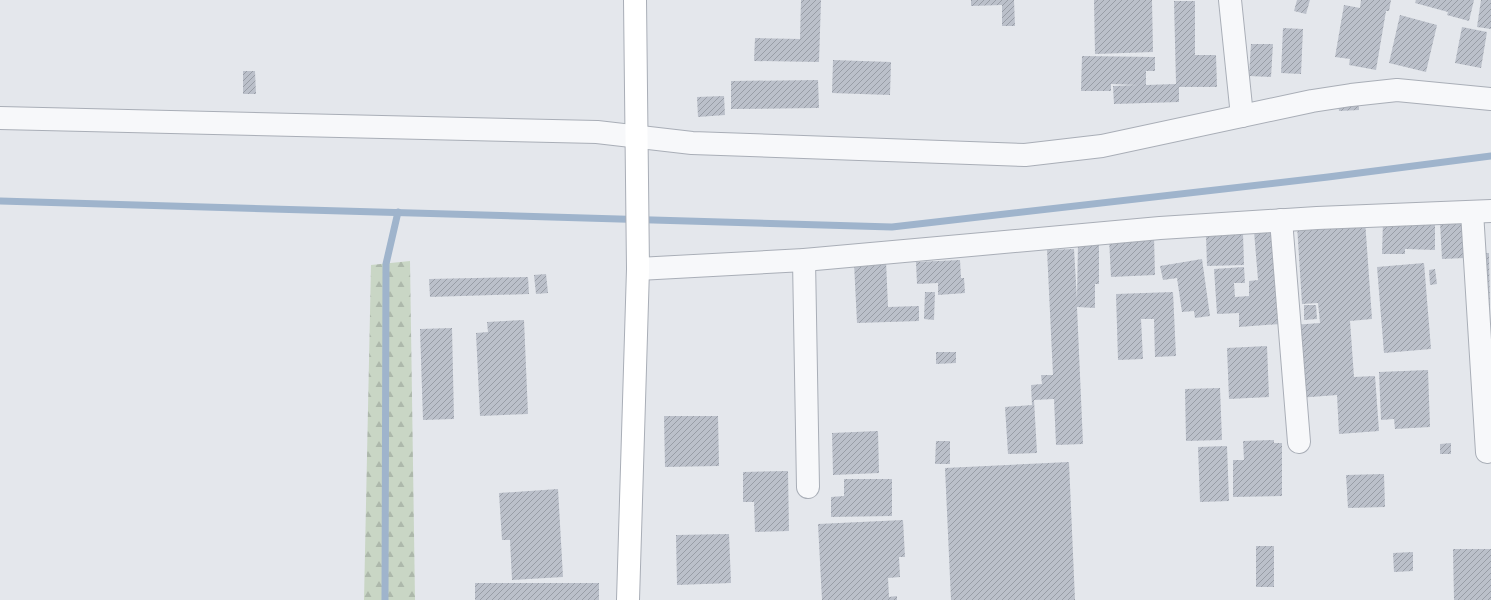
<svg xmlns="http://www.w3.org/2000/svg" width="1491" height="600" viewBox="0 0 1491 600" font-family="'Asap Condensed',sans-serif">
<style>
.forest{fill:url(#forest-firs)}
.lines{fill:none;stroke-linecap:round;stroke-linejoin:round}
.stream{stroke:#9fb4cc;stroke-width:7}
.building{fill:url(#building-hatch)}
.minor-casing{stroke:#a9aeb7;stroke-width:24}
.tertiary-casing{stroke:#a9aeb7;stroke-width:24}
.secondary-casing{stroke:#a9aeb7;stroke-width:24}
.minor{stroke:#f7f8fa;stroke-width:22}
.tertiary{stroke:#f7f8fa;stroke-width:22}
.secondary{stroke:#fff;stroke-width:22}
</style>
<defs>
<pattern id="forest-firs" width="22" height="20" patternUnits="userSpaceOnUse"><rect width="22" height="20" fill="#c9d6c5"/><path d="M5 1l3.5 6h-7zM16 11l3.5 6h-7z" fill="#adb8ab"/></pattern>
<pattern id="building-hatch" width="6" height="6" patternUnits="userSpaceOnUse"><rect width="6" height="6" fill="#bbc0ca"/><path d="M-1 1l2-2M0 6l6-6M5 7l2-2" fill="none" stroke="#989da6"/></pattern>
</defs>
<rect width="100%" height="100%" fill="#e4e7ec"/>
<polygon class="forest" points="410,261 415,600 364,600 371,265"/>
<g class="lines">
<g class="stream">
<polyline points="0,201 892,227 1328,177 1491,156"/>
<polyline points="385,600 386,264 398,212"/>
</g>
</g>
<g class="building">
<polygon points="801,0 821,0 819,62 754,61 755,38 800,39"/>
<polygon points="971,0 1014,0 1015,26 1002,26 1002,5 971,6"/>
<polygon points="1094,0 1152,0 1153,52 1095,54"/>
<polygon points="1297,0 1310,0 1306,14 1294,11"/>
<polygon points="1361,0 1391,0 1389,11 1386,11 1376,70 1349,65 1350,59 1335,57 1344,5 1360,8"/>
<polygon points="1416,0 1474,0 1469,21 1447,15 1448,12 1415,3"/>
<polygon points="1481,0 1491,0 1491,29 1477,27"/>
<polygon points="1174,1 1195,1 1195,55 1216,55 1217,87 1179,87 1179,102 1114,104 1113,86 1137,85 1111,84 1111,91 1081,91 1082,56 1155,57 1155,71 1146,71 1146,85 1176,84"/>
<polygon points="1400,15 1437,25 1426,72 1389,63"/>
<polygon points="1462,27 1487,32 1481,68 1455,63"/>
<polygon points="1283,28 1303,29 1301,74 1281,73"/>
<polygon points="1251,44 1273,44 1271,77 1249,76"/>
<polygon points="833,60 891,62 890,95 832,93"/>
<polygon points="243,71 255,71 256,94 243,94"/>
<polygon points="818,80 819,108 731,109 731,81"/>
<polygon points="724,96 725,115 698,117 697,97"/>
<polygon points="1359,101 1359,110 1339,111 1338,102"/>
<polygon points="1365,220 1372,319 1350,321 1354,377 1375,376 1379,431 1339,434 1337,395 1298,398 1293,325 1320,323 1318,303 1302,304 1297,225"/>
<polygon points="1383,221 1435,222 1435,250 1405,249 1405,254 1382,254"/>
<polygon points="1464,221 1465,258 1442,259 1440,222"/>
<polygon points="1274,229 1280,324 1239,327 1239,313 1217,314 1214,269 1244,267 1245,283 1234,283 1235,297 1249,296 1249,281 1258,280 1254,231"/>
<polygon points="1243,234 1244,265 1207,266 1206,235"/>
<polygon points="1154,237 1155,275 1111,277 1109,238"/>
<polygon points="1078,243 1099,244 1099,284 1095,284 1095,308 1077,307 1083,444 1056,445 1054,399 1034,400 1037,453 1008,454 1005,407 1032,405 1031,385 1042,384 1041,375 1053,375 1047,250 1074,249 1077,300"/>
<polygon points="1480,253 1489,253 1490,308 1481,308"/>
<polygon points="1202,259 1210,316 1195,318 1194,311 1182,312 1177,278 1163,280 1160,266"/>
<polygon points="960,260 961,278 964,278 965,293 938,295 938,283 917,284 916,262"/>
<polygon points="886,261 888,307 919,306 919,321 857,323 854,263"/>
<polygon points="1424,263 1431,349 1384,353 1377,267"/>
<polygon points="1435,269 1437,284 1430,285 1429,270"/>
<polygon points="546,274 548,293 536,294 534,275"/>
<polygon points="528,277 529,294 430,297 429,279"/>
<polygon points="925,292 935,292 934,320 924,319"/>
<polygon points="1173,292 1176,356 1155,357 1154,319 1141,319 1143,359 1118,360 1116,294"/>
<polygon points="1304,305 1316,305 1317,319 1304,320"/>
<polygon points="524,320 528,414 480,416 476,333 488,332 487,322"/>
<polygon points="452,328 454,419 423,420 420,329"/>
<polygon points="1267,346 1269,397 1229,399 1227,348"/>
<polygon points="936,352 956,352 956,363 936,364"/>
<polygon points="1428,370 1430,427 1395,429 1394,419 1381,420 1379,372"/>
<polygon points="1220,388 1222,440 1186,441 1185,389"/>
<polygon points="664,416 718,416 719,466 665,467"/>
<polygon points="878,431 879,473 833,475 832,433"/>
<polygon points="1274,440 1274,443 1282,443 1282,496 1233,497 1233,460 1244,460 1243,441"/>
<polygon points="936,441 950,441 950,464 935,464"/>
<polygon points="1451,443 1451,454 1440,454 1440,444"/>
<polygon points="1227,446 1229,501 1200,502 1198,447"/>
<polygon points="1069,462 1075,600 951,600 945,468"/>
<polygon points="788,471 789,531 755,532 754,502 743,502 743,472"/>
<polygon points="1384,474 1385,507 1348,508 1346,475"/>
<polygon points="844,479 892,479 892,516 831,517 831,497 844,496"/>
<polygon points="558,489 563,577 512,580 510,540 502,540 499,493"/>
<polygon points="903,520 905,557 899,557 900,577 888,578 889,597 897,596 897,600 822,600 818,524"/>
<polygon points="729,534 731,583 677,585 676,535"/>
<rect x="1256" y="546" width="18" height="41"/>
<polygon points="1453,549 1491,549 1491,600 1454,600"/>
<polygon points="1413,552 1413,571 1394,572 1393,553"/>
<rect x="475" y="583" width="124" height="17"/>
</g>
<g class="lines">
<defs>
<g id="minor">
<polyline points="1230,0 1242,116"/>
<polyline points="1472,212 1487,452"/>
<polyline points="1281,220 1299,442"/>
<polyline points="804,260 808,487"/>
<polyline points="638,269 804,260 1160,228 1317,218 1491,211"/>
</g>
<polyline id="tertiary" points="0,118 597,132 692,143 1025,155 1102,146 1312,101 1351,95 1397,90 1491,99"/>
<polyline id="secondary" points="628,600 638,269 635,0"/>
</defs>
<use href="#minor" class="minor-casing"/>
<use href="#tertiary" class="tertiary-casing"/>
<use href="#secondary" class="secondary-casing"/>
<use href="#minor" class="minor"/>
<use href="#tertiary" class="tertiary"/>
<use href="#secondary" class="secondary"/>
</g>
</svg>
